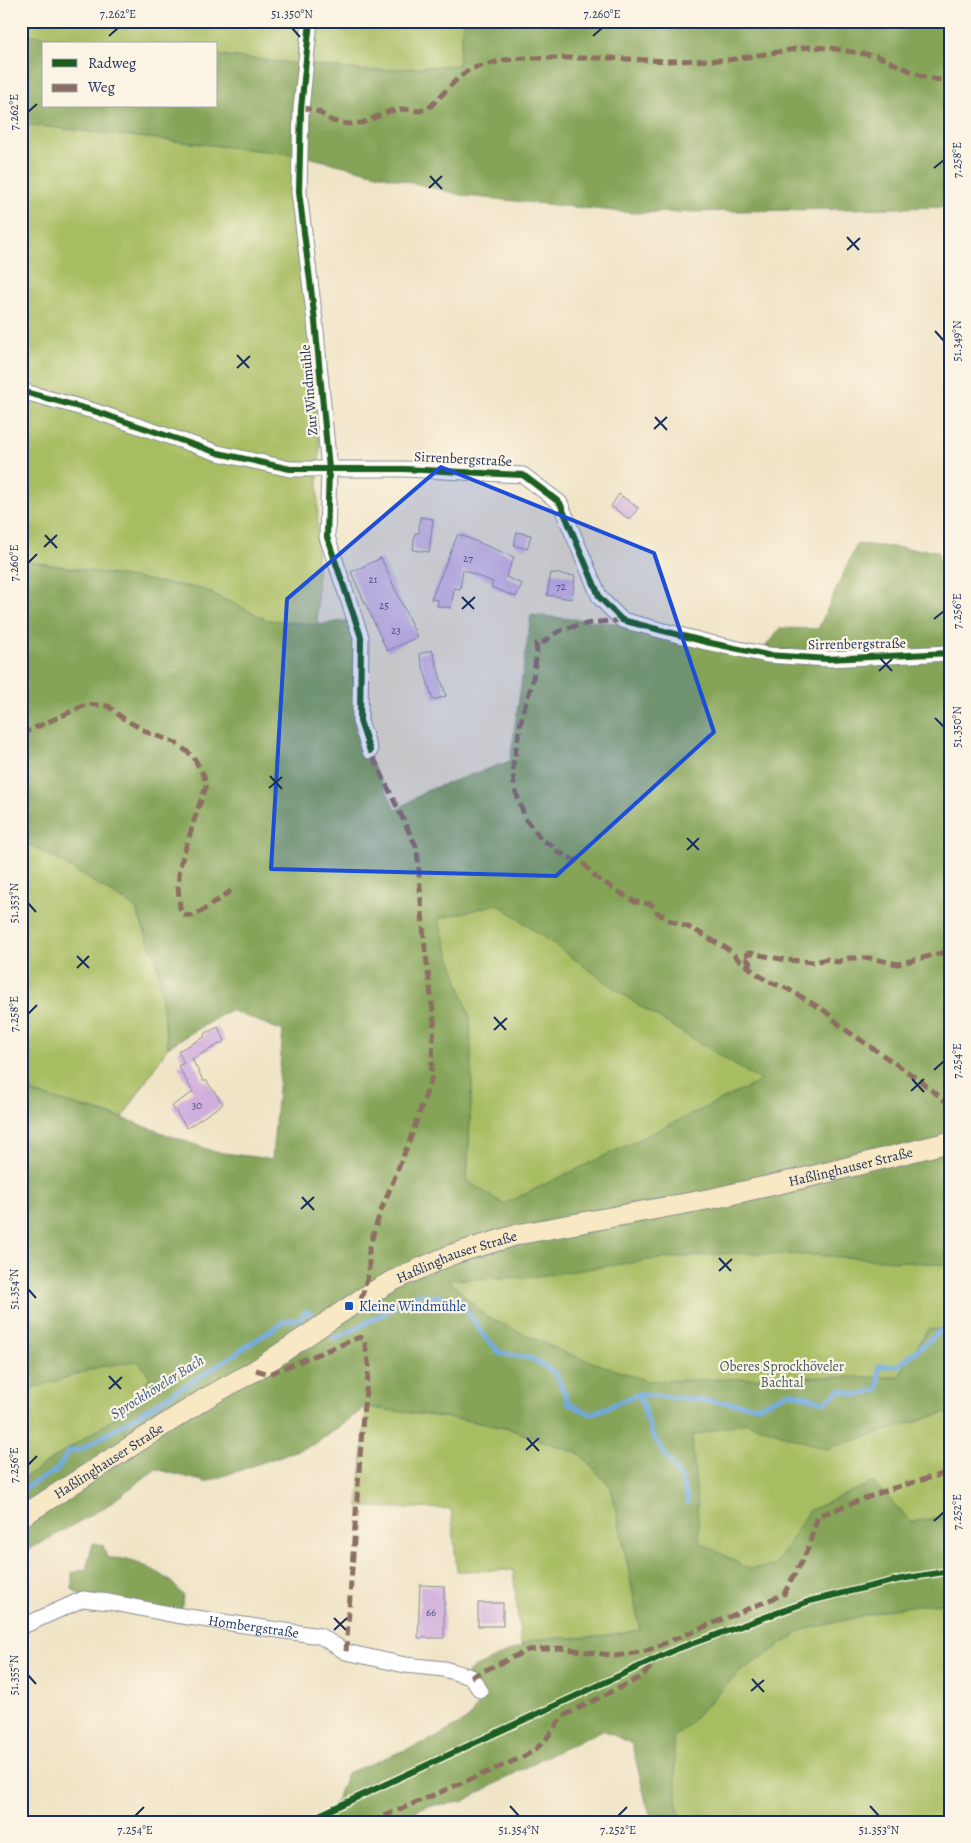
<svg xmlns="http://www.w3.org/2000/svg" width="971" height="1843" viewBox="0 0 971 1843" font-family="Alegreya,serif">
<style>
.green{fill:#a7bd62;stroke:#617660}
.forest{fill:#85a458;stroke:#506a5b;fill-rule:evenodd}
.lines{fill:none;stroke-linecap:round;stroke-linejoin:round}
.stream{stroke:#6fa8df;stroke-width:5}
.building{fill:#d0aedd}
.minor-casing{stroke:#868a92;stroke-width:17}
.secondary-casing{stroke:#868a92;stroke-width:22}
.minor{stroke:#fff;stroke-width:15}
.secondary{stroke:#f8e8c3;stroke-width:20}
.quiet{stroke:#8d6e63;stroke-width:5;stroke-dasharray:10 5;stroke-linecap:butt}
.cycleway-casing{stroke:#fcf5e5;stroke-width:9}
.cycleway{stroke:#1b5e20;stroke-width:6}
.marked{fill:#1d4ed8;fill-opacity:0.2;stroke:#1d4ed8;stroke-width:4;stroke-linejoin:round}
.ticks{fill:none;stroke:#1b2f5e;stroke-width:2}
.transit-dot{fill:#1a4fb4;stroke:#fcf5e5;stroke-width:2}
.labels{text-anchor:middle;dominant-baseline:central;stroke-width:4.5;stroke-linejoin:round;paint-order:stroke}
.number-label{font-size:11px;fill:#484f7e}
.street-label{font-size:14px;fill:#1b2f5e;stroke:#fcf5e5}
.transit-label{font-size:14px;fill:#164399;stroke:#fcf5e5;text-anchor:start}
.park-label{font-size:14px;fill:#455a5f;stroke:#fcf5e5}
.water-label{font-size:15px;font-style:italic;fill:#38598b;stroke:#fcf5e5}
.neatline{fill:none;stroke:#1b2f5e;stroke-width:2}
.ticks-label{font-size:12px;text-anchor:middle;fill:#1b2f5e}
</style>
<rect width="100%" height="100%" fill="#fcf5e5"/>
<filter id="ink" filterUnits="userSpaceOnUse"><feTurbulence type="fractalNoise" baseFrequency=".02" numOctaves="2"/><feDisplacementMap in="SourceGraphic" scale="10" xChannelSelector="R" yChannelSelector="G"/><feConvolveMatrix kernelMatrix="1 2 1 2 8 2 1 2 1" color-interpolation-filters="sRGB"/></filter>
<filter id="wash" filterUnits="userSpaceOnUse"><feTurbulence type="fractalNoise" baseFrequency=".0096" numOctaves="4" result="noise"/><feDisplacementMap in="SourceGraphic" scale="20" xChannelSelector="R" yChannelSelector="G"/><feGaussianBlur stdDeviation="1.12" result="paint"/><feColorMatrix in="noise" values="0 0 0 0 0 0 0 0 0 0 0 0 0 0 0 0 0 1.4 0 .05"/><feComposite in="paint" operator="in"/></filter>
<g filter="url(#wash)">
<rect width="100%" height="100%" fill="#f0e4c6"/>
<g class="green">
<polygon points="21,21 464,21 458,65 368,71 216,55 216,44 108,44 21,35"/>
<polygon points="21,124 295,154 320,449 318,480 317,625 267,620 202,589 21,560"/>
<polygon points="21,842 41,850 135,907 157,962 168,1047 122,1118 33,1093 21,1079"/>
<polygon points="498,903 638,1005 762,1081 504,1205 467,1181 472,1082 438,919"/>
<polygon points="950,1163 950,1537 775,1574 715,1568 647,1472 447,1279"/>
<polygon points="344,1275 21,1482 21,1368"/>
<polygon points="366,1407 466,1420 509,1429 580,1454 611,1487 623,1541 640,1630 594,1637 537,1639 521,1645 513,1570 457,1571 451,1509 358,1507"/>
<polygon points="950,1602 950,1822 687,1822 678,1811 673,1739 741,1671 803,1630 900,1607"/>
</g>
<g class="forest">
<polygon points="464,21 950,21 950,207 633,213 466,196 300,155 21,124 21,34 110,44 44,44 44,106 216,106 216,55 368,71 458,65"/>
<polygon points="857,544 938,551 949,649 828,655 765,647 780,628 818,629"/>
<path d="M21 560 202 589 268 620 317 625 350 620 357 636 355 731 396 810 428 790 510 761 531 615 623 624 703 647 950 657V1265L813 1255 733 1253 657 1259 531 1277 448 1280 487 1317 564 1352 647 1381 802 1377H898L928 1329 950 1330V1411L826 1449 745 1422 692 1436 700 1542 749 1569 775 1566 808 1511 873 1482 911 1522 950 1516V1602L900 1607 803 1630 741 1671 673 1739 678 1811 687 1822H653L646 1802 632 1744 603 1730 539 1760 462 1802 426 1806 390 1822H372L368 1817 355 1822H318L336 1801 347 1773 435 1738 470 1718 479 1701 463 1680 471 1669 536 1639 594 1637 640 1630 623 1541 611 1487 580 1454 510 1429 466 1420 366 1407 315 1444 206 1482 156 1469 105 1507 21 1554V1480L128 1409 150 1377 138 1361 99 1367 21 1392V1079L33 1093 122 1118 215 1152 272 1159 283 1031 230 1010 168 1047 157 962 135 907 41 850 21 842ZM498 904 638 1005 761 1081 504 1204 467 1181 472 1082 470 1018 438 919Z"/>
<path d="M93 1543 103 1545 107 1558C128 1557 152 1567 169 1580 174 1584 178 1590 183 1595L181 1614 81 1596 72 1589V1573L86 1569Z"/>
</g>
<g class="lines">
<g class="stream">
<polyline points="331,1334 336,1339 381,1315 415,1295 443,1297 464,1306 484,1336 500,1353 533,1359 556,1374 569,1404 591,1414 639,1394 759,1406 790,1392 824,1402 841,1390 857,1395 878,1389 879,1366 898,1366 950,1323"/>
<polyline points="639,1394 652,1434 682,1480 688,1502"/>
<polyline points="21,1490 57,1470 69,1451 81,1450 203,1375 285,1321 299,1319 307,1311 311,1314"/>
</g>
</g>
<g id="blocks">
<g class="building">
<polygon points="619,494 638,508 630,520 611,506"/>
<polygon points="420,517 433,519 429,552 413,550 415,533 419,533"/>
<polygon points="517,532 531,535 527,549 514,545"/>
<polygon points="458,534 514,557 506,577 522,584 516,597 491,587 493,582 463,570 460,589 454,588 451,608 437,606 438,600 431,599"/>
<polygon points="381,558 417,637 387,651 351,572"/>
<polygon points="551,573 575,576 572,599 547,595"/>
<polygon points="432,650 446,696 433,700 419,654"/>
<polygon points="218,1027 225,1041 192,1059 204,1082 206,1080 223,1104 187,1128 172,1106 193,1092 178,1066 184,1063 178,1051 205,1037 204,1034"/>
<polygon points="420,1585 444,1586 444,1638 418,1638"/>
<rect x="478" y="1603" width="25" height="23"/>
</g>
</g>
</g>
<g filter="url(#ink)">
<use href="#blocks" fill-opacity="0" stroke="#868a92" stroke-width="1"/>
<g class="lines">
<defs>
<g id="minor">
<polyline points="310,21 301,109 299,192 315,321 329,469 327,537 361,637 360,721 370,751"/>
<polyline points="21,391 94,411 218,453 290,469 404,469 523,475 560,503 600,598 622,620 706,642 767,655 828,659 950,653"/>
<path id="s1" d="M21 1627 83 1599 109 1602 175 1615 320 1636 346 1652 405 1665 444 1669 471 1677 480 1690"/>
</g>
<g id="secondary">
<path id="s2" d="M21 1517 206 1398 256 1370 361 1299 392 1281 453 1254 520 1234 715 1198 817 1175 950 1142"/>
</g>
</defs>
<use href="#minor" class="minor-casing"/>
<use href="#secondary" class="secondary-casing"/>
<use href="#minor" class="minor"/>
<use href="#secondary" class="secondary"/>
<g class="quiet">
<polyline points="301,109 305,108 319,112 332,121 348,124 362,123 390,111 404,109 419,111 429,108 457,79 470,69 504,60 523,58 609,58 668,61 728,60 808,47 830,48 877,56 924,77 950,82"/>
<path d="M622 620C602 622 574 623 556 633 547 638 548 642 536 644L537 653 532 684 523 711 513 765 514 787 526 820 542 840 551 845 556 851 585 865 595 877 635 902 651 904 658 913 669 920 693 929 729 950 739 960 767 981 788 989 825 1011 843 1028 918 1079 950 1105"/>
<polyline points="21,734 88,704 108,706 124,719 149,733 174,742 193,756 204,776 206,787 197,811 180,866 178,886 180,908 184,915 192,916 202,911 235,888"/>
<polyline points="752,965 743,955 750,953 786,960 815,962 827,959 837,962 850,958 869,958 898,964 950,951"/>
<polyline points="361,1299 369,1273 369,1248 380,1213 409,1142 431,1080 434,1020 424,939 417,848 370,751"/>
<polyline points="256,1370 269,1374 360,1337 364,1339 369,1367 363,1415 346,1652"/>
<polyline points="471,1677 528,1650 562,1648 616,1656 646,1651 784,1594 807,1551 818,1516 890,1489 950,1472"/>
<polyline points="370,1822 523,1757 535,1750 546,1739 563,1716 641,1677 649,1669 650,1660"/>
</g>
<defs>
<g id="cycleway">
<polyline points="310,21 301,109 299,192 315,321 329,469 327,537 361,637 360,721 370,751"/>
<polyline points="21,391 94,411 218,453 290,469 404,469 523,475 560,503 600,598 622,620 706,642 767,655 828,659 950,653"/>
<polyline points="304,1822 677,1649 810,1601 901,1579 950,1571"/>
</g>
</defs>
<use href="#cycleway" class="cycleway-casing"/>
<use href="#cycleway" class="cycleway"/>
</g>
</g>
<path class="marked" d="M441 467 654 553 714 732 556 876 271 869 287 599Z"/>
<path class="ticks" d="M292 28 300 37M109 36 118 28M593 36 602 28M28 112 37 104M934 168 944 160M430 176 442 189M429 188 442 176M847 237 859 250M847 250 860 238M935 331 944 341M237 355 249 368M237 368 250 356M655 417 667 430M654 429 667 417M45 535 57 548M44 547 57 535M28 563 37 554M462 597 474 609M462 609 475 597M934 619 944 611M880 658 892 671M879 671 892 659M935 718 944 727M270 776 282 789M269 788 282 777M687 838 699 850M687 850 699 838M28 903 36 912M77 956 89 968M77 968 89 956M28 1014 37 1005M494 1017 506 1030M494 1030 507 1018M934 1070 944 1061M912 1079 924 1092M911 1091 924 1079M302 1197 314 1210M301 1209 314 1197M719 1258 731 1271M719 1271 732 1259M28 1289 36 1298M109 1376 121 1389M109 1389 122 1377M527 1438 539 1451M526 1450 539 1438M28 1465 37 1456M934 1521 944 1512M334 1618 346 1630M334 1630 347 1618M28 1675 36 1684M752 1679 764 1692M751 1691 764 1680M510 1806 519 1816M870 1806 879 1816M135 1816 144 1807M618 1816 627 1807"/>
<rect class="transit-dot" x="344" y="1301" width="10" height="10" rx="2.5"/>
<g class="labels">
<g class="number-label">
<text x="468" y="558">27</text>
<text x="373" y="579">21</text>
<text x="561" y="586">72</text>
<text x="384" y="605">25</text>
<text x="396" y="630">23</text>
<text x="197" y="1105">30</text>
<text x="431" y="1612">66</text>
</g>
<g class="street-label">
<text transform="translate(309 390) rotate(-95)">Zur Windmühle</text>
<text transform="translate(463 459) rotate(3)">Sirrenbergstraße</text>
<text transform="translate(857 644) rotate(-1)">Sirrenbergstraße</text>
<text stroke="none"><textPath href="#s2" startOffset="914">Haßlinghauser Straße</textPath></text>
<text stroke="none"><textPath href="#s2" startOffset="509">Haßlinghauser Straße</textPath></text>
<text stroke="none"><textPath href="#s2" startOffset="104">Haßlinghauser Straße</textPath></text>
<text stroke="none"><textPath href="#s1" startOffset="241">Hombergstraße</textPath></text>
</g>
<g class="transit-label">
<text x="359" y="1306">Kleine Windmühle</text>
</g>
<g class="park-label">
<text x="782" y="1366">Oberes Sprockhöveler<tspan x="782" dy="16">Bachtal</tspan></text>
</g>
<g class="water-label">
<text transform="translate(157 1387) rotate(-32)">Sprockhöveler Bach</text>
</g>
</g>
<rect width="971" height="1843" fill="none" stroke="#fcf5e5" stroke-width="55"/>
<rect x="42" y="42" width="175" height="65" fill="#fcf5e5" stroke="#a2a6af"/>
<rect x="52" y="59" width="25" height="8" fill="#1b5e20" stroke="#a2a6af"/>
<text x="88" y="68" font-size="15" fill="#1b2f5e">Radweg</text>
<rect x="52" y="84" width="25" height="8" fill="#8d6e63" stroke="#a2a6af"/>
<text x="88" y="92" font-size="15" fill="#1b2f5e">Weg</text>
<rect x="28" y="28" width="916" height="1788" class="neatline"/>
<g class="ticks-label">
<text x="118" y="18">7.262°E</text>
<text x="292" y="18">51.350°N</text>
<text x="602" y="18">7.260°E</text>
<text transform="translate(14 112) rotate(-90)" y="4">7.262°E</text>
<text transform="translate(957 160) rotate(-90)" y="4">7.258°E</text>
<text transform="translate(957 341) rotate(-90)" y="4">51.349°N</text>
<text transform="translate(14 563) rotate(-90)" y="4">7.260°E</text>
<text transform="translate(957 611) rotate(-90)" y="4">7.256°E</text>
<text transform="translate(957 727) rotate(-90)" y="4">51.350°N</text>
<text transform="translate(14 903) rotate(-90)" y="4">51.353°N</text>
<text transform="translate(14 1014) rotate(-90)" y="4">7.258°E</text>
<text transform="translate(957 1061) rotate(-90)" y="4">7.254°E</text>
<text transform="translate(14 1289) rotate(-90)" y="4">51.354°N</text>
<text transform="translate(14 1465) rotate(-90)" y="4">7.256°E</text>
<text transform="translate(957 1512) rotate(-90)" y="4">7.252°E</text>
<text transform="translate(14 1675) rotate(-90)" y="4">51.355°N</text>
<text x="135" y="1834">7.254°E</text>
<text x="519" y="1834">51.354°N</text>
<text x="618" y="1834">7.252°E</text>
<text x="879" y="1834">51.353°N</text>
</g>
</svg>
